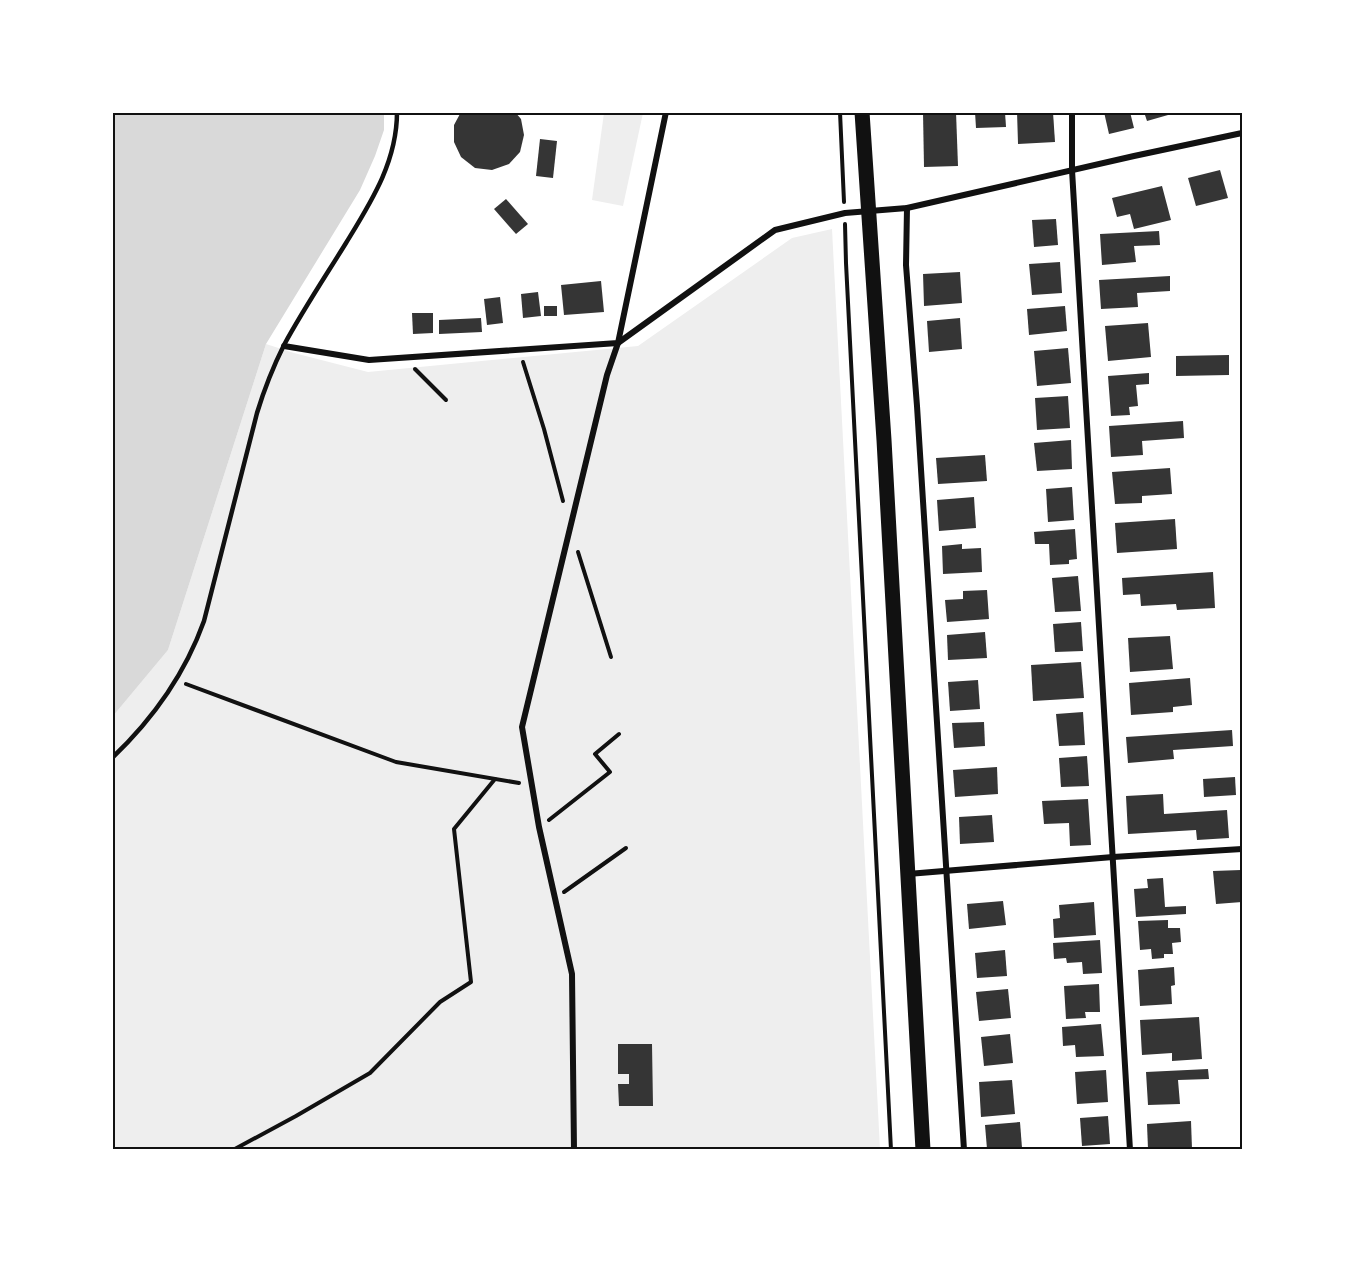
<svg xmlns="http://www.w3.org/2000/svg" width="1355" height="1262" viewBox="0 0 1355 1262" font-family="Spectral,serif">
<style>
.green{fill:#eee}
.water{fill:#d9d9d9}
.building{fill:#353535}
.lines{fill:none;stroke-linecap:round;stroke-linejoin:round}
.path{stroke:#111;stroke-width:4}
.service{stroke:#111;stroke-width:4.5}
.minor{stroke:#111;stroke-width:6}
.primary{stroke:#111;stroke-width:15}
.neatline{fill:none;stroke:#111;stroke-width:2}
</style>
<rect width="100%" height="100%" fill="#fff"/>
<g class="green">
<polygon points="604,113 643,113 623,206 592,200"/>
<polygon points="832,229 880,1149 113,1150 113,716 168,650 266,344 294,353 368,372 638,346 792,238"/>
</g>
<polygon class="water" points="113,112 384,113 384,130 375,156 360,190 266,344 168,650 113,716"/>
<g class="building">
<polygon points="461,112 515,112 521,119 524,135 520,152 509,164 492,170 475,168 461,157 454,142 454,125"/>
<polygon points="923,112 956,112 958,166 924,167"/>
<polygon points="975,112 1005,112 1006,127 976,128"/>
<polygon points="1017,112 1053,112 1055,142 1018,144"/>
<polygon points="1104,112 1130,112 1134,128 1109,134"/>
<polygon points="1144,112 1175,112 1175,113 1147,121"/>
<polygon points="540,139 557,141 553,178 536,176"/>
<polygon points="1220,170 1228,198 1196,206 1188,178"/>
<polygon points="1162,186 1171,220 1134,229 1130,214 1117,217 1112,198"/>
<polygon points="506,199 528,224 516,234 494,209"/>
<polygon points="1056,219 1058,245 1034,247 1032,220"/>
<polygon points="1159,231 1160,245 1134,246 1136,262 1102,265 1100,234"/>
<polygon points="1060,262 1062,293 1032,295 1029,264"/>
<polygon points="960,272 962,303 924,306 923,274"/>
<polygon points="1170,276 1170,291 1137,293 1138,307 1101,309 1099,280"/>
<polygon points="601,281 604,312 564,315 561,285"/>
<polygon points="538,292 541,316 523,318 521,294"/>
<polygon points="500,297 503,323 487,325 484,299"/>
<rect x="544" y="306" width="13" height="10"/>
<polygon points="1065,306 1067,331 1029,335 1027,309"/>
<polygon points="412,313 433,313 433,333 413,334"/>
<polygon points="481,318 482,332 439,334 439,320"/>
<polygon points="960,318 962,349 929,352 927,321"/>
<polygon points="1148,323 1151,357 1108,361 1105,326"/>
<polygon points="1068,348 1071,383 1037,386 1034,351"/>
<polygon points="1229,355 1229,375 1176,376 1176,356"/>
<polygon points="1149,373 1149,384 1136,385 1138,406 1129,407 1130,415 1111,416 1108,376"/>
<polygon points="1068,396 1070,428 1037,430 1035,398"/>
<polygon points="1183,421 1184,438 1142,441 1143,455 1111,457 1109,426"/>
<polygon points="1071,440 1072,469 1037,471 1034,443"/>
<polygon points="985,455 987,481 938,484 936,458"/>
<polygon points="1170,468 1172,494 1142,496 1142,503 1115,504 1112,472"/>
<polygon points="1072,487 1074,520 1048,522 1046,489"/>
<polygon points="974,497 976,528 939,531 937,500"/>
<polygon points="1175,519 1177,549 1117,553 1115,523"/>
<polygon points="1075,529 1077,559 1069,560 1069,564 1050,565 1049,544 1035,544 1034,532"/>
<polygon points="962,544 962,549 981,548 982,572 943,574 942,546"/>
<polygon points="1213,572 1215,608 1177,610 1176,604 1141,606 1140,594 1123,595 1122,578"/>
<polygon points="1078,576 1081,611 1055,612 1052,578"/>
<polygon points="987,590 989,619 947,622 945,600 963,599 963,591"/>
<polygon points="1081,622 1083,651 1055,652 1053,624"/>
<polygon points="985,632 987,658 948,660 947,635"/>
<polygon points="1170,636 1173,669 1130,672 1128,638"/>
<polygon points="1081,662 1084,698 1033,701 1031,665"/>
<polygon points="1190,678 1192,705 1173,707 1173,712 1131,715 1129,683"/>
<polygon points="978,680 980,709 950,711 948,682"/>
<polygon points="1083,712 1085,745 1059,746 1056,714"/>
<polygon points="984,722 985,746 954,748 952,723"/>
<polygon points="1232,730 1233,746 1173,750 1174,759 1128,763 1126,737"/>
<polygon points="1087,756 1089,786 1061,787 1059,758"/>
<polygon points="997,767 998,794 955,797 953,770"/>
<polygon points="1235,777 1236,795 1204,797 1203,779"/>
<polygon points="1163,794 1164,814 1227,810 1229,838 1197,840 1196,830 1128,834 1126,796"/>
<polygon points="1088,799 1091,845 1070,846 1069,823 1044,824 1042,801"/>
<polygon points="992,815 994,842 960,844 959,817"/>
<polygon points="1241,870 1242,902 1216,904 1213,871"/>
<polygon points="1163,878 1165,907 1186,906 1186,914 1136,917 1134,889 1148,888 1147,879"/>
<polygon points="1003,901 1006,925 969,929 967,904"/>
<polygon points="1094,902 1096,935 1054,938 1053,919 1060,918 1059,905"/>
<polygon points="1168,920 1168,928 1180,928 1181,942 1172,943 1173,954 1164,954 1164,958 1152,959 1151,949 1140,950 1138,921"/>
<polygon points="1100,940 1102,973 1083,974 1082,962 1067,963 1066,958 1054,959 1053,943"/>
<polygon points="1005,950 1007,976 977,978 975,953"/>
<polygon points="1174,967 1175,985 1171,986 1172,1004 1140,1006 1138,970"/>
<polygon points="1099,984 1100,1012 1085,1012 1086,1018 1066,1019 1064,986"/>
<polygon points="1008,989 1011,1018 979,1021 976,992"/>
<polygon points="1199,1017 1202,1059 1172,1061 1172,1053 1142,1055 1140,1020"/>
<polygon points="1101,1024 1104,1056 1076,1057 1075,1045 1063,1046 1062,1027"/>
<polygon points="1010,1034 1013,1063 984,1066 981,1037"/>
<polygon points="618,1044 652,1044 653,1106 619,1106 618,1084 629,1084 629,1074 618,1074"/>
<polygon points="1208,1069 1209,1079 1178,1080 1180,1104 1148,1105 1146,1072"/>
<polygon points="1106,1070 1108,1102 1077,1104 1075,1072"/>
<polygon points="1012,1080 1015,1114 981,1117 979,1082"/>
<polygon points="1108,1116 1110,1144 1082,1146 1080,1118"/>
<polygon points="1191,1121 1192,1149 1148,1149 1147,1124"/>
<polygon points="1020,1122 1022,1148 987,1149 985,1125"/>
</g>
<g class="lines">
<g class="path">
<polyline points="840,112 844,202"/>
<polyline points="845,224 846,263 891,1150"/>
<polyline points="523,362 544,429 563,501"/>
<polyline points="415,369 446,400"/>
<polyline points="578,552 611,657"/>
<polyline points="186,684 396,762 519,783"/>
<polyline points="549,820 610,772 595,754 619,734"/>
<polyline points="564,892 626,848"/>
<polyline points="233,1150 296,1116 370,1073 440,1002 471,982 454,829 495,779"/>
</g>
<path class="service" d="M112 758C153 719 185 674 204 621L257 413C264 390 273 367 284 345 303 310 325 277 346 243 371 202 397 162 397 112"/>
<g class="minor">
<polyline points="1072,112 1072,170 1130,1150"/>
<polyline points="907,208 906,265 917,406 964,1150"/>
<polyline points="284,346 369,360 618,343 775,230 845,213 907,208 1134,156 1242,133"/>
<polyline points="908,874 1113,857 1242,849"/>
<polyline points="574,1150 572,974 539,827 522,727 607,375 618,343 666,112"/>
</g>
<polyline class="primary" points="862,112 884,440 923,1150"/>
</g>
<rect width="1355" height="1262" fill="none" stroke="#ffffff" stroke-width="228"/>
<rect x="114" y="114" width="1127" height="1034" class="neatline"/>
</svg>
